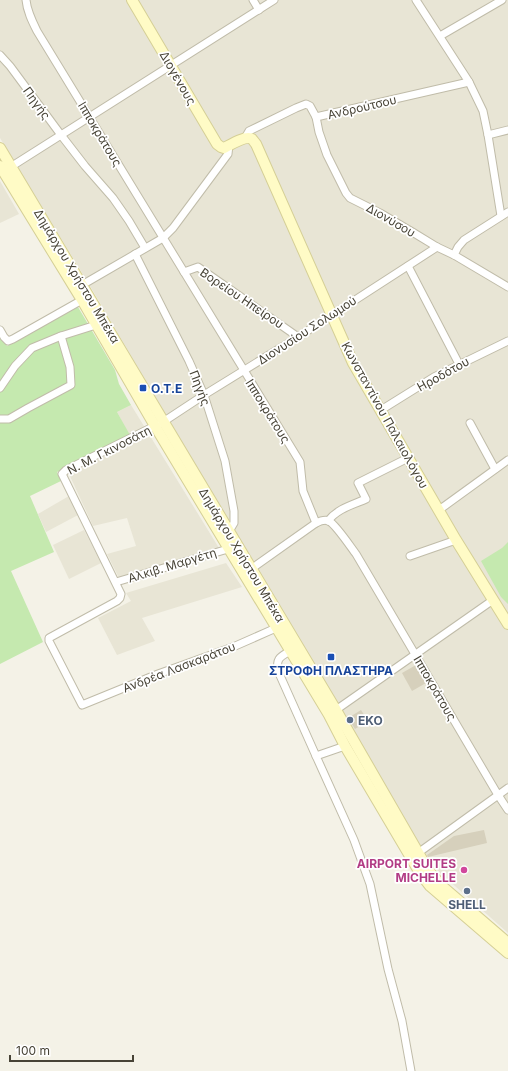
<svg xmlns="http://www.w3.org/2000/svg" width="508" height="1071" viewBox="0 0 508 1071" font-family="Inter,sans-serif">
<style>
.residential{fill:#e8e5d5}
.green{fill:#c5e9af}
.building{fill:#d6d0bc}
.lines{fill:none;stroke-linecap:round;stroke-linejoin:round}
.street-casing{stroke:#c0bca9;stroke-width:9}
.secondary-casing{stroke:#d5cf96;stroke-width:12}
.street{stroke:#fff;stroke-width:7}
.secondary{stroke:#fffbc6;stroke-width:10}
.transit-dot{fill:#1a4fb4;stroke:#fff;stroke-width:1.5}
.service-dot{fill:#5c6f8a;stroke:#fff;stroke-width:1.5}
.hotel-dot{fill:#d1479c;stroke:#fff;stroke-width:1.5}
.labels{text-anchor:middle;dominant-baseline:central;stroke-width:3.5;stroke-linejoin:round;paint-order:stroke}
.street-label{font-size:12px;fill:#474336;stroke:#fff}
.transit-label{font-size:12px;font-weight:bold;fill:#164399;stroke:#fff;text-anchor:start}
.service-label{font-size:12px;font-weight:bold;fill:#4e5e75;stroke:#fff;text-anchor:start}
.hotel-label{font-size:12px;font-weight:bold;fill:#b23c85;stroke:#fff;text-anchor:end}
</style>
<rect width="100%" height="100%" fill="#f4f2e7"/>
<g class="residential">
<polygon points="0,0 508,0 508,933 438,871 421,847 90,286 0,138"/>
<polygon points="0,181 19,214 0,223"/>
<polygon points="131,405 219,548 119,578 107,554 136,546 127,518 93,526 69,474 133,442 117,412"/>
<polygon points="69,496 78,515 46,532 38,514"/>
<polygon points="84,530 101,563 69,579 53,545"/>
<polygon points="226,563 242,587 142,618 155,641 117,655 98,618 131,601 126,593"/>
</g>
<g class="green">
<polygon points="78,307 115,370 119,384 131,405 117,412 130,435 57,472 61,481 30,496 54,552 11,571 43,642 0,664 0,334 7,346"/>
<polygon points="508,542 508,604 501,597 481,561 502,548"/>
</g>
<g class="building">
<polygon points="416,665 426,683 412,691 402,673"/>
<polygon points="361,710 368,721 355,729 348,718"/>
<polygon points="484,830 487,843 428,857 427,855 454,836"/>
</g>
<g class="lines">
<defs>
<g id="street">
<path d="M26 0C27 11 32 21 37 31L300 462 303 491 316 523C320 521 325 519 329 521 336 525 350 546 356 554L498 795 508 810"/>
<polyline points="253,0 259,10"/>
<polyline points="416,0 469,82 483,111 488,135 501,216"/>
<polyline points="440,36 502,0"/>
<polyline points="0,55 10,66 61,135 85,166 113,198 129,221 145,248"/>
<polyline points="316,117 319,132 327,155 346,193 350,198 380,213 414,233 437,247 454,255 508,287"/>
<polyline points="488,135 508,130"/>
<polyline points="245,138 249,131 296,108 306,104 310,106 316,117 469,82"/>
<polyline points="9,168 274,0"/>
<polyline points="135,254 189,361 204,395 225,461 234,511 234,523 231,528 228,530"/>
<polyline points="454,255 458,247 464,240 508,212"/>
<polyline points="408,266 459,364"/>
<polyline points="184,272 198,267 298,337"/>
<polyline points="82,285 163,238 173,228 228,154 229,145"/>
<polyline points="0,330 4,337 8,341 13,339 82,300"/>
<polyline points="0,388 15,366 32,348 61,336 96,325"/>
<polyline points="381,410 434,377 508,341"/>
<polyline points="0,419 9,419 28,408 71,385 70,367 61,336"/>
<polyline points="470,423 495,469"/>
<polyline points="439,510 508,460"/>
<path d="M328 521C337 509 352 505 366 499L358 483 408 458"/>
<polyline points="410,556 456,540"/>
<polyline points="251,569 316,523"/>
<polyline points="116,582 228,549"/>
<polyline points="276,628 233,647 158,674 82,705 49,641 49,638 117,601 120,598 121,594 62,474 66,470 163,422 204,395 298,337 437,247"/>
<path d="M290 651C280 657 276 658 278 671L316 756"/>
<polyline points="333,712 493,600"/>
<polyline points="345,746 316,756 354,840 370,884 388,969 402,1021 411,1071"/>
<polyline points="418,853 508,788"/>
</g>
<g id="secondary">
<path d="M132 0 217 144 221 147 224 148C230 145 246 135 252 139 253 140 255 143 256 144L353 363 456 540 508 624"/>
<polyline points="0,148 336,710 427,868 432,875 443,887 508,943"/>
<polyline points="0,166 82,300 155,426 329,715 345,746 420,873 430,886 508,953"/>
</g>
</defs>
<use href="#street" class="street-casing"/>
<use href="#secondary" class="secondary-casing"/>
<use href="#street" class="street"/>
<use href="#secondary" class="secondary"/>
</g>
<g class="transit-dot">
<rect x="139" y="384" width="8" height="8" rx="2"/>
<rect x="327" y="653" width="8" height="8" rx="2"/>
</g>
<g class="service-dot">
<circle cx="350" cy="720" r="4"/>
<circle cx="467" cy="891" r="4"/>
</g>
<circle class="hotel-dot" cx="464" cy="870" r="4"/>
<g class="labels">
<g class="street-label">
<text transform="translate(178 78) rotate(60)">Διογένους</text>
<text transform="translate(37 103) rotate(54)">Πηγής</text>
<text transform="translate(362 107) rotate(-13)">Ανδρούτσου</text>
<text transform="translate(100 134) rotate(59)">Ιπποκράτους</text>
<text transform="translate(391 220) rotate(30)">Διονύσου</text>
<text transform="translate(77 276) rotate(59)">Δημάρχου Χρήστου Μπέκα</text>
<text transform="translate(242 298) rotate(34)">Βορείου Ηπείρου</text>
<text transform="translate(307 330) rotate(-33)">Διονυσίου Σολωμού</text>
<text transform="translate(443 374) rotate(-29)">Ηροδότου</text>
<text transform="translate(200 388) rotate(69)">Πηγής</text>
<text transform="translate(268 411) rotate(58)">Ιπποκράτους</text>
<text transform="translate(385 415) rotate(61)">Κωνσταντίνου Παλαιολόγου</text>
<text transform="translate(109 450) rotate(-27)">Ν. Μ. Γκινοσάτη</text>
<text transform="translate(242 555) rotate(59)">Δημάρχου Χρήστου Μπέκα</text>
<text transform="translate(172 565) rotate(-17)">Αλκιβ. Μαργέτη</text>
<text transform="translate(179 667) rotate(-21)">Ανδρέα Λασκαράτου</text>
<text transform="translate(435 688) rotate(60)">Ιπποκράτους</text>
</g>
<g class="transit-label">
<text x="151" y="388">Ο.Τ.Ε</text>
<text x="331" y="670" text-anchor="middle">ΣΤΡΟΦΗ ΠΛΑΣΤΗΡΑ</text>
</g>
<g class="service-label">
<text x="358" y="720">ΕΚΟ</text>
<text x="467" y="904" text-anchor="middle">SHELL</text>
</g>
<g class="hotel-label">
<text x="456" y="863">AIRPORT SUITES<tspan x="456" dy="14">MICHELLE</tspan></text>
</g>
</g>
<path d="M10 1055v6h123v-6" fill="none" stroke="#474336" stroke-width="2"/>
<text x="16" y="1055" font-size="12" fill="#474336" stroke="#ffffff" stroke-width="3" paint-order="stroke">100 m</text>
</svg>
